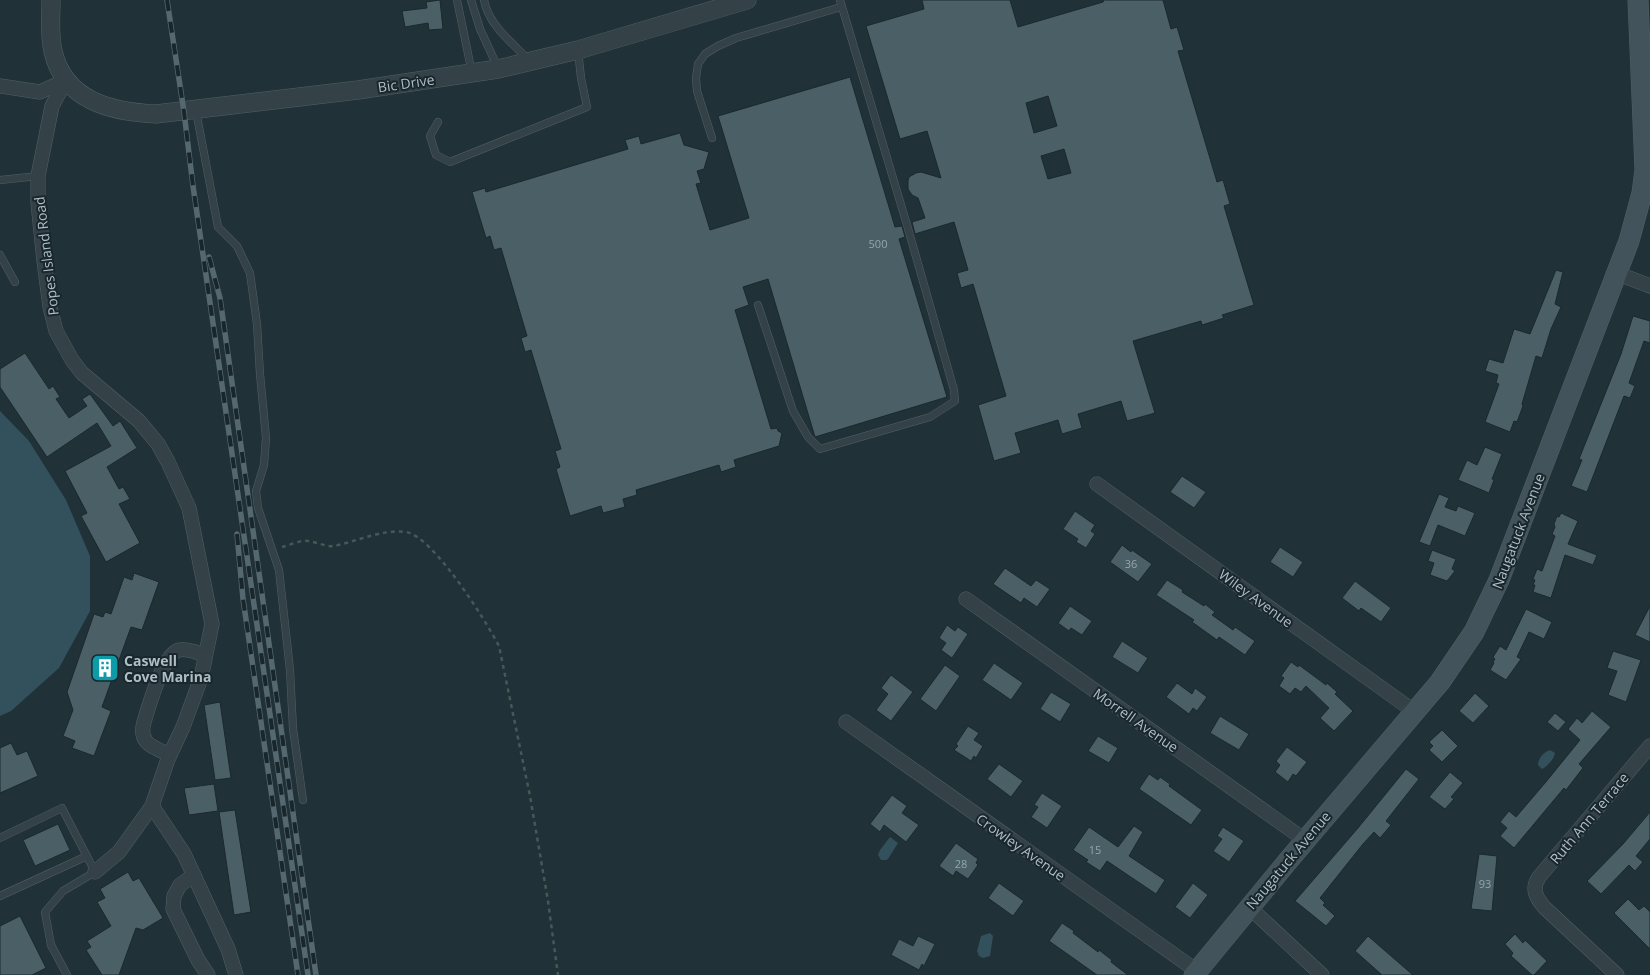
<svg xmlns="http://www.w3.org/2000/svg" width="1650" height="975" viewBox="0 0 1650 975" font-family="'Open Sans',sans-serif">
<style>
.water{fill:#32515c}
.building{fill:#4b5f66;stroke:#1b292e;fill-rule:evenodd}
.lines{fill:none;stroke-linecap:round;stroke-linejoin:round}
.service-casing{stroke:#516066;stroke-width:8}
.minor-casing{stroke:#516066;stroke-width:15}
.tertiary-casing{stroke:#516066;stroke-width:19}
.secondary-casing{stroke:#516066;stroke-width:21}
.path{stroke:#445a56;stroke-width:2.5;stroke-dasharray:4 4;stroke-linecap:butt}
.service{stroke:#344248;stroke-width:7}
.minor{stroke:#344248;stroke-width:14}
.tertiary{stroke:#344248;stroke-width:18}
.secondary{stroke:#42535b;stroke-width:20}
.rail-casing{stroke:#56686f;stroke-width:5.5}
.rail{stroke:#19272c;stroke-width:4;stroke-dasharray:11;stroke-linecap:butt}
.labels{text-anchor:middle;dominant-baseline:central;stroke-width:4;stroke-linejoin:round;paint-order:stroke}
.number-label{font-size:11px;fill:#95a6ad}
.street-label{font-size:14px;fill:#aebec5;stroke:#19272c}
.poi-label{font-size:14px;font-weight:bold;fill:#aebec5;stroke:#19272c;text-anchor:start}
</style>
<rect width="100%" height="100%" fill="#203137"/>
<g class="water">
<polygon points="0,411 29,441 66,500 90,556 90,611 59,668 11,711 0,716"/>
<path d="M1550 750 1555 753C1554 759 1548 766 1542 769L1538 765C1538 759 1543 752 1550 750Z"/>
<polygon points="890,837 898,843 888,859 886,860 881,860 878,855 880,850"/>
<polygon points="990,933 993,936 990,956 983,958 979,956 977,951 981,936"/>
</g>
<g class="building">
<polygon points="440,0 443,29 429,30 428,23 405,27 402,11 427,8 426,2"/>
<path d="M922 0H1010L1018 27 1103 2 1104 0H1163L1171 29 1177 27 1184 50 1178 51 1217 182 1223 180 1230 204 1224 206 1254 305 1222 315 1224 318 1202 325 1201 321 1133 341 1155 413 1127 421 1121 401 1078 414 1082 428 1062 434 1058 420 1015 433 1021 453 994 461 978 405 1006 396 973 284 961 288 957 273 968 270 954 222 915 234 912 222 925 218 918 198 912 195 908 189V181L909 177 916 173 921 172 941 178 927 131 900 139 866 26 924 9ZM1048 96 1057 126 1034 133 1026 103ZM1064 149 1071 173 1048 179 1041 156Z"/>
<polygon points="850,77 895,227 902,226 905,237 899,239 947,397 815,437 768,279 743,287 749,305 735,310 771,429 777,428 778,431 782,433 779,446 734,460 736,467 721,472 719,465 636,490 637,495 623,499 625,507 603,513 601,506 570,516 556,469 560,467 555,451 561,449 531,350 525,352 521,338 527,336 501,248 494,250 490,236 486,238 472,192 485,188 486,192 628,149 625,140 639,136 641,144 680,133 684,145 709,152 704,169 697,171 701,183 696,184 710,230 749,218 718,116"/>
<polygon points="1556,270 1563,272 1555,304 1561,307 1551,329 1542,358 1536,356 1522,404 1523,406 1517,422 1514,421 1510,432 1485,422 1499,384 1496,383 1498,375 1485,371 1489,359 1503,363 1514,329 1530,334"/>
<polygon points="1633,316 1650,321 1650,343 1644,341 1629,383 1635,386 1630,398 1624,396 1587,492 1571,486 1582,460 1579,459 1621,354"/>
<polygon points="25,353 49,389 53,386 60,397 56,399 69,418 87,406 82,399 90,394 113,426 120,421 137,448 107,467 119,489 123,487 130,499 119,504 140,543 106,562 81,516 87,513 65,471 111,446 97,423 47,457 0,387 0,369"/>
<polygon points="1485,447 1502,454 1492,479 1494,480 1489,493 1458,480 1467,460 1477,465"/>
<polygon points="1182,476 1206,492 1194,508 1170,492"/>
<polygon points="1439,494 1449,498 1445,507 1456,511 1458,506 1475,513 1465,536 1438,525 1430,546 1419,542"/>
<polygon points="1075,511 1095,525 1091,531 1095,534 1086,548 1076,542 1078,539 1063,529"/>
<polygon points="1561,513 1578,521 1568,544 1597,555 1593,565 1565,555 1551,598 1533,592 1535,585 1533,585 1535,580 1533,579 1537,569 1542,571 1555,536 1552,534 1555,527 1554,524 1557,516 1559,517"/>
<polygon points="1122,545 1131,552 1132,550 1152,564 1138,582 1110,562"/>
<polygon points="1280,547 1303,562 1293,577 1270,562"/>
<polygon points="1432,550 1456,559 1452,569 1455,571 1447,581 1430,575 1434,563 1428,561"/>
<polygon points="1005,568 1031,586 1036,580 1050,589 1037,607 1024,598 1021,603 993,584"/>
<polygon points="134,573 159,582 142,630 131,627 102,707 111,711 94,756 72,748 75,741 63,736 73,710 67,692 94,614 103,617 105,612 111,614 124,577 132,580"/>
<polygon points="1167,580 1183,590 1182,592 1204,606 1205,604 1215,612 1212,615 1233,630 1235,627 1255,641 1245,655 1219,637 1217,640 1192,622 1194,620 1156,595"/>
<polygon points="1355,581 1391,608 1381,622 1361,608 1359,611 1342,598"/>
<polygon points="1070,606 1092,621 1082,635 1071,628 1069,631 1058,623"/>
<polygon points="1650,606 1650,642 1635,635"/>
<polygon points="1526,609 1552,622 1544,639 1529,632 1517,657 1521,659 1506,680 1490,670 1494,663 1493,662 1495,659 1493,657 1500,646 1506,650"/>
<polygon points="947,625 955,631 958,627 968,634 952,658 941,650 946,643 939,638"/>
<polygon points="1122,641 1148,658 1138,673 1112,657"/>
<polygon points="1613,651 1641,660 1626,702 1608,695 1617,671 1607,668"/>
<polygon points="1291,662 1298,667 1299,665 1326,685 1327,683 1337,692 1335,694 1353,711 1334,731 1320,718 1329,708 1306,686 1301,692 1295,688 1290,694 1279,686 1284,678 1281,676"/>
<polygon points="994,663 1023,683 1011,700 982,680"/>
<polygon points="945,665 960,676 936,711 920,699"/>
<polygon points="891,675 913,692 891,721 876,710 888,694 881,688"/>
<polygon points="1177,683 1192,694 1195,688 1207,697 1197,711 1193,708 1189,714 1166,697"/>
<polygon points="1051,692 1071,704 1060,722 1040,709"/>
<polygon points="1475,693 1489,706 1473,723 1459,711"/>
<polygon points="220,702 231,778 215,780 204,705"/>
<polygon points="1592,711 1611,727 1579,764 1583,768 1566,790 1564,788 1514,848 1500,836 1507,828 1500,822 1509,811 1516,817 1545,783 1580,740 1568,729 1577,718 1582,723"/>
<polygon points="1555,713 1566,722 1558,731 1547,722"/>
<polygon points="1220,716 1249,734 1239,750 1210,733"/>
<polygon points="968,726 979,733 974,740 983,746 976,758 974,756 971,761 954,750 958,746 956,744"/>
<polygon points="1442,730 1458,746 1442,762 1429,750 1433,746 1429,742"/>
<polygon points="1098,736 1118,748 1109,763 1088,751"/>
<polygon points="11,743 17,755 27,751 38,776 0,793 0,748"/>
<polygon points="1287,747 1307,762 1296,776 1293,774 1288,782 1275,772 1280,765 1276,761"/>
<polygon points="999,764 1023,781 1011,797 987,779"/>
<polygon points="1406,769 1419,779 1386,821 1391,825 1380,838 1374,832 1363,844 1320,898 1325,903 1323,905 1335,916 1326,926 1295,901 1358,828"/>
<polygon points="1450,772 1463,783 1451,797 1454,799 1445,809 1429,797"/>
<polygon points="1149,774 1158,780 1160,777 1170,784 1169,786 1202,810 1191,825 1139,789"/>
<polygon points="214,784 218,811 189,815 184,788"/>
<polygon points="1042,793 1062,806 1047,828 1031,817 1038,807 1034,805"/>
<polygon points="892,795 907,806 902,813 919,825 906,842 884,825 880,832 870,824"/>
<polygon points="235,810 251,912 234,915 219,812"/>
<polygon points="1650,812 1650,839 1636,856 1643,862 1635,871 1629,865 1601,894 1587,881 1623,844"/>
<polygon points="58,824 70,850 35,866 23,840"/>
<polygon points="1134,826 1143,832 1129,856 1165,880 1156,894 1107,861 1100,871 1086,862 1088,860 1073,850 1089,827 1118,847"/>
<polygon points="1223,827 1244,841 1229,862 1213,851 1222,839 1217,836"/>
<polygon points="956,843 978,859 976,863 978,865 968,879 956,871 953,876 939,866"/>
<polygon points="1479,854 1497,856 1492,911 1471,909"/>
<polygon points="128,872 133,881 139,878 163,918 143,930 136,928 119,975 102,975 86,950 91,947 87,941 111,926 97,902 105,898 100,889"/>
<polygon points="999,883 1024,901 1013,916 988,898"/>
<polygon points="1193,883 1208,895 1190,918 1175,907"/>
<polygon points="1628,899 1639,910 1644,906 1650,912 1650,949 1614,913"/>
<polygon points="20,916 46,968 32,975 0,975 0,926"/>
<polygon points="1062,923 1074,931 1073,933 1098,952 1099,950 1112,960 1111,962 1128,975 1097,975 1049,941"/>
<polygon points="1515,934 1523,943 1525,940 1547,961 1534,975 1532,975 1511,956 1513,953 1505,944"/>
<polygon points="918,936 935,944 924,966 922,964 919,970 891,955 899,939 913,946"/>
<polygon points="1368,936 1413,975 1382,975 1355,951"/>
</g>
<g class="lines">
<defs>
<g id="service">
<polyline points="457,0 472,73"/>
<polyline points="471,0 480,29 498,68"/>
<path d="M484 0C488 24 512 43 529 60"/>
<polyline points="196,111 218,227 237,246 250,273 257,324 260,374 266,438 264,465 256,491 258,508 279,570 290,670 293,729 303,800"/>
<polyline points="438,122 430,136 436,155 450,162 587,107 581,78 578,50"/>
<polyline points="712,138 697,91 696,78 698,64 705,54 718,46 736,38 841,7"/>
<polyline points="0,180 38,176"/>
<polyline points="0,255 15,282"/>
<polyline points="758,305 793,411 808,437 820,449 930,417 955,401 954,390 907,225 840,0"/>
<polyline points="0,838 62,808 95,872 63,891 45,912 51,945 67,975"/>
<polyline points="0,896 87,856"/>
</g>
<g id="minor">
<polyline points="66,80 52,106 38,176 38,203 44,261 50,307 56,331 72,360 82,373 139,421 158,444 168,462 189,508 212,624 201,678 183,727 168,759 152,806 119,852 95,872"/>
<polyline points="0,86 40,92 66,80"/>
<polyline points="1616,273 1650,286"/>
<polyline points="1097,484 1415,712"/>
<polyline points="966,599 1305,840"/>
<polyline points="846,722 1197,971"/>
<path d="M170 755C153 747 138 744 144 722 149 706 163 654 179 650 188 648 197 653 205 655"/>
<polyline points="152,806 184,854 228,949 236,975"/>
<polyline points="194,875 180,885 174,896 173,909 198,960 208,975"/>
<polyline points="1249,907 1322,975"/>
<path d="M1617 975 1545 908C1536 898 1531 889 1539 877L1650 746"/>
</g>
<path id="tertiary" d="M51 0C51 17 49 34 53 51 64 101 112 112 156 114L358 90 498 69 578 50 747 0"/>
<polyline id="secondary" points="1194,975 1287,862 1440,682 1474,632 1499,580 1629,241 1642,193 1645,170 1638,0"/>
</defs>
<use href="#service" class="service-casing"/>
<use href="#minor" class="minor-casing"/>
<use href="#tertiary" class="tertiary-casing"/>
<use href="#secondary" class="secondary-casing"/>
<path class="path" d="M282 547C290 545 300 540 308 541 317 542 326 547 334 546 358 541 382 529 406 532 433 536 486 621 499 646L530 796 548 901 558 975"/>
<use href="#service" class="service"/>
<use href="#minor" class="minor"/>
<use href="#tertiary" class="tertiary"/>
<use href="#secondary" class="secondary"/>
<defs>
<g id="rail">
<polyline points="167,0 184,112 193,186 308,975"/>
<polyline points="209,257 220,298 316,975"/>
<polyline points="237,534 243,599 298,975"/>
</g>
</defs>
<use href="#rail" class="rail-casing"/>
<use href="#rail" class="rail"/>
</g>
<defs>
<symbol id="building-square" viewBox="-11 -11 22 22"><rect x="-9" y="-9" width="18" height="18" rx="4" fill="#0f9aa8" stroke="#19272c"/><path d="M-4-6H4V6H1V3H-1V6H-4ZM-2.5-4.3h1.7v1.8h-1.7ZM.8-4.3h1.7v1.8H.8ZM-2.5-1h1.7V.8h-1.7ZM.8-1h1.7V.8H.8Z" fill="#fff"/></symbol>
</defs>
<g fill-rule="evenodd">
<use href="#building-square" x="89" y="652" width="32" height="32"/>
</g>
<g class="labels">
<g class="number-label">
<text x="878" y="243">500</text>
<text x="1131" y="563">36</text>
<text x="1095" y="849">15</text>
<text x="961" y="863">28</text>
<text x="1485" y="883">93</text>
</g>
<g class="street-label">
<text transform="translate(406 83) rotate(-8)">Bic Drive</text>
<text transform="translate(46 256) rotate(-97)">Popes Island Road</text>
<text transform="translate(1518 531) rotate(-69)">Naugatuck Avenue</text>
<text transform="translate(1256 598) rotate(36)">Wiley Avenue</text>
<text transform="translate(1136 720) rotate(35)">Morrell Avenue</text>
<text transform="translate(1589 818) rotate(-50)">Ruth Ann Terrace</text>
<text transform="translate(1021 847) rotate(35)">Crowley Avenue</text>
<text transform="translate(1288 860) rotate(-50)">Naugatuck Avenue</text>
</g>
<g class="poi-label">
<text x="124" y="660">Caswell<tspan x="124" dy="16">Cove Marina</tspan></text>
</g>
</g>
</svg>
